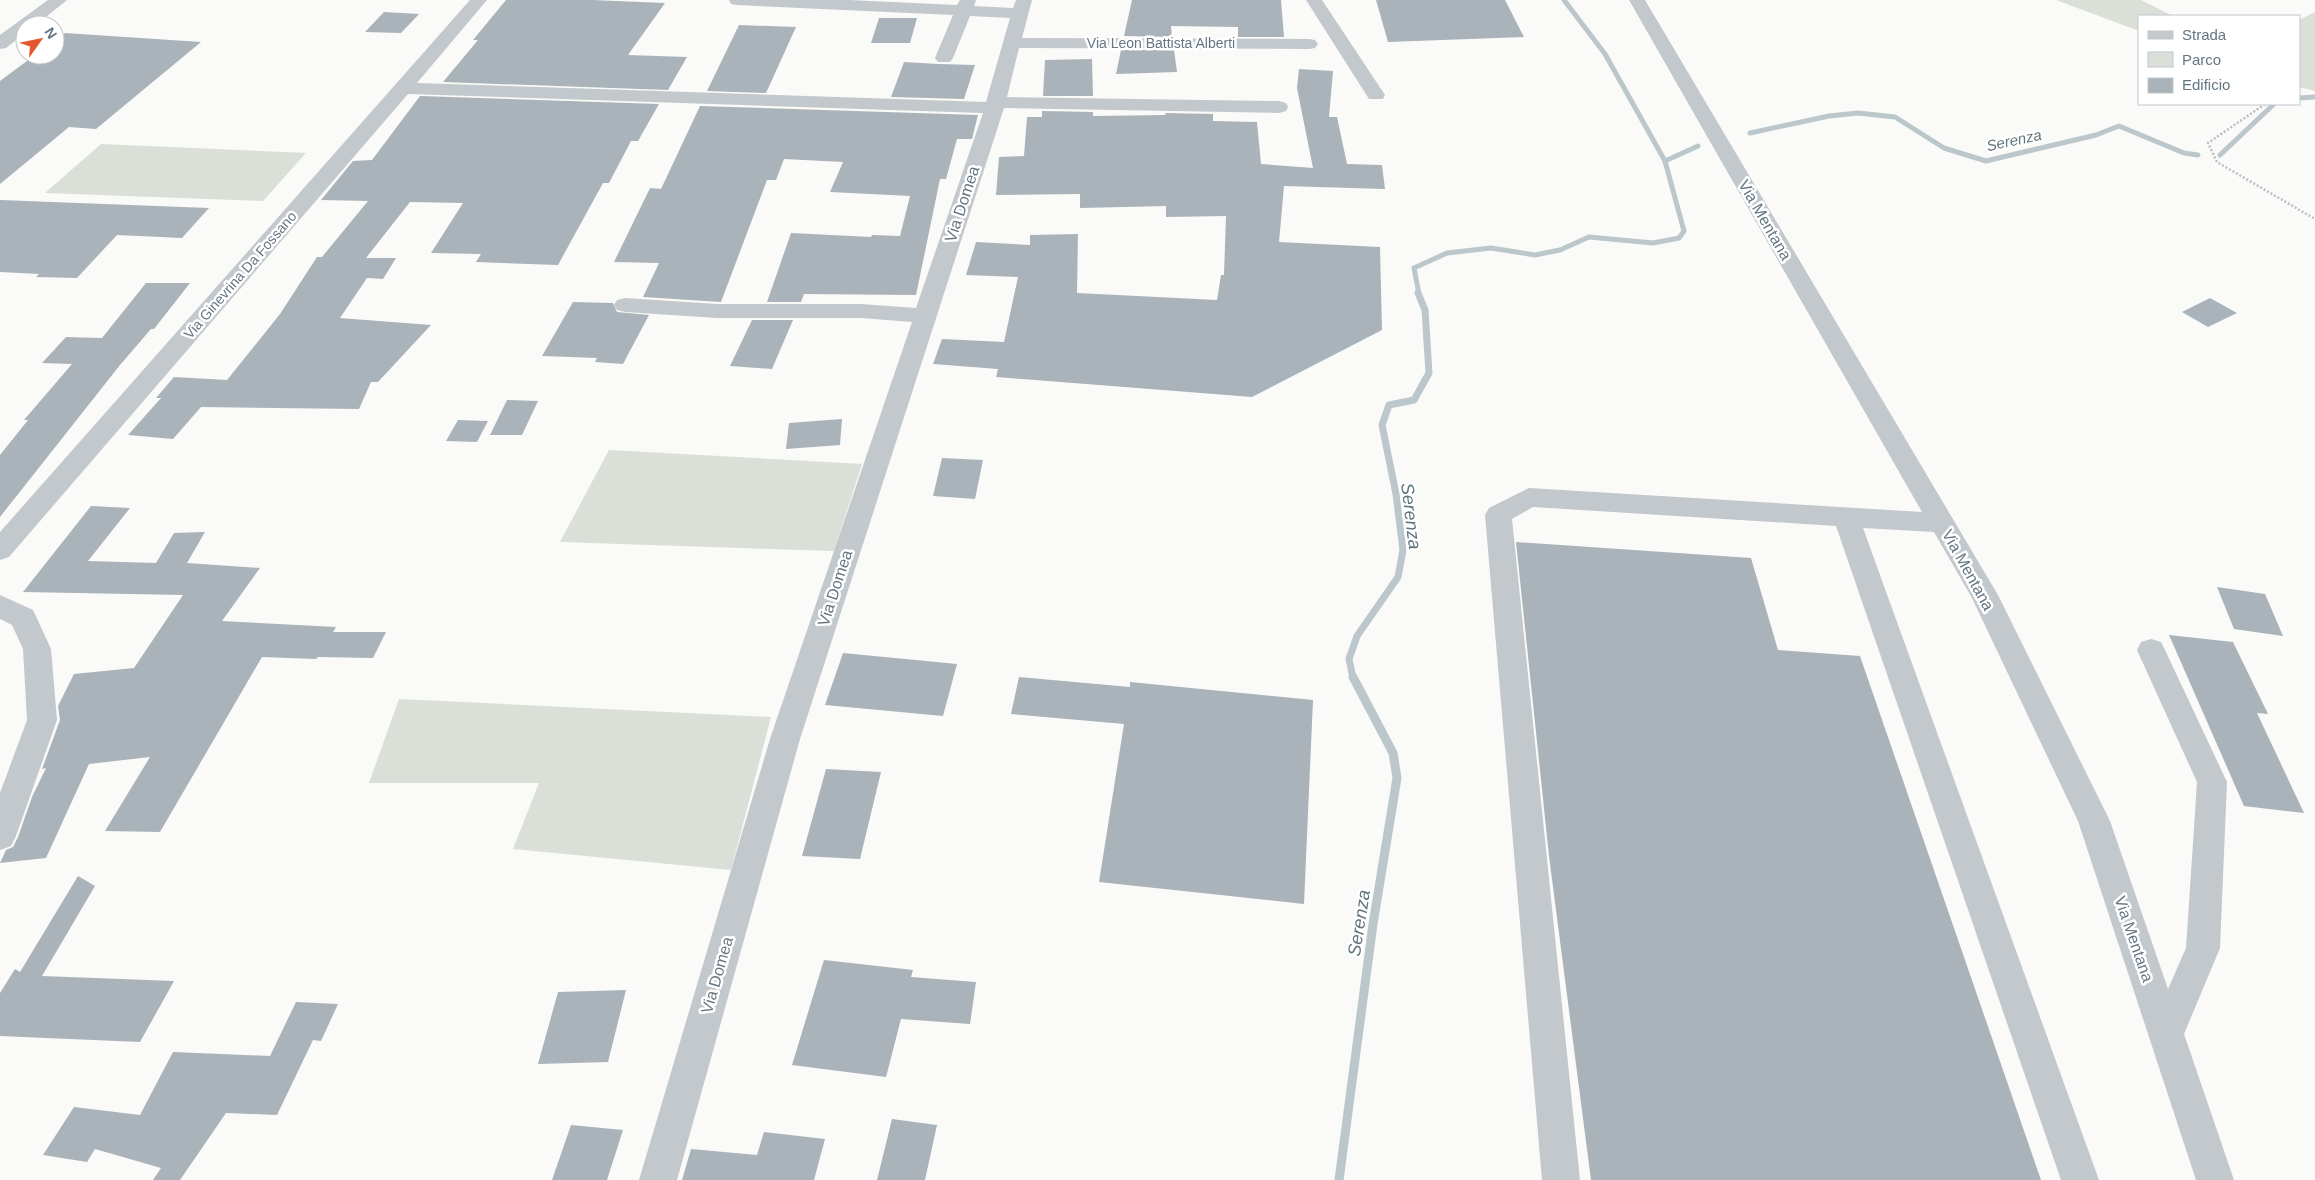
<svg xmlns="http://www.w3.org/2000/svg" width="2315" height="1180" viewBox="0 0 2315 1180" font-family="Arial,sans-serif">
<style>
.green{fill:#dadfd7}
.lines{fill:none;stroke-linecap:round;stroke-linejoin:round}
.stream-far2{stroke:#bbc7cb;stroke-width:5}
.stream-far1{stroke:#bbc7cb;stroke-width:7}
.stream{stroke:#bbc7cb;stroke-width:9}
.building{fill:#aab3b9}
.path{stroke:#bbbfc2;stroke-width:2.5;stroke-dasharray:2 2;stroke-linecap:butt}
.minor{fill:#c3c8cc;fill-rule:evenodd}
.labels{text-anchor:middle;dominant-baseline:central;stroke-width:5;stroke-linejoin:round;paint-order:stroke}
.far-street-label{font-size:14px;fill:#657683;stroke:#fff}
.far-water-label{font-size:15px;font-style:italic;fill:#60757c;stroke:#fff}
.street-label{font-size:16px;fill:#657683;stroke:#fff}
.water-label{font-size:18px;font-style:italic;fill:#60757c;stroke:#fff}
</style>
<rect width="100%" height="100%" fill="#fafaf8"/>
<g class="green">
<polygon points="2056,0 2141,0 2173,16 2139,16 2139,31"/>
<polygon points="2315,12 2315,91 2299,87 2299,20"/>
<polygon points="101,144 306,153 263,201 45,193"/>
<polygon points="609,450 862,464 834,551 560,542"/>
<polygon points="399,699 771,717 731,870 513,849 539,783 369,783"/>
</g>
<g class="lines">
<g class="stream-far2">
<polyline points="2299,98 2315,97"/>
<polyline points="1750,133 1829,116 1858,113 1895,117 1944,148 1986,161 2096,135 2119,126 2184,153 2198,155"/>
<polyline points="2220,155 2274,104"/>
<polyline points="1665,161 1698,146"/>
<polyline points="1419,294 1414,268 1447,253 1491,248 1535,255 1560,250 1589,237 1653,243 1679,238 1684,231 1665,161 1605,54 1564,0"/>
</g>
<polyline class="stream-far1" points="1353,678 1349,659 1357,636 1398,577 1403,550 1396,494 1382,425 1389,405 1414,400 1429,373 1425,310 1418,293"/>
<polyline class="stream" points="1339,1180 1373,924 1397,778 1393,753 1353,677"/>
</g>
<g class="building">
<polygon points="506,0 592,0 665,3 628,55 687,57 668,90 443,82 478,40 473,40"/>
<polygon points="1132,0 1281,0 1284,37 1238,37 1238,27 1171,26 1172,37 1124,36"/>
<polygon points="1376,0 1505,0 1524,37 1388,42"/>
<polygon points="384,12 419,14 401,33 365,32"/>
<polygon points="879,18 917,18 910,43 871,43"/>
<polygon points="739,25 796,27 766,93 707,91"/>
<polygon points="65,33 201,42 96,129 69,127 0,184 0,81 35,55 55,55 55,40"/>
<polygon points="1121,50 1174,50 1177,72 1116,74"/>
<polygon points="1092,59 1093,96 1043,96 1045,60"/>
<polygon points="904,62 938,64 975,65 964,99 891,97"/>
<polygon points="1299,69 1333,71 1329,117 1337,117 1347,164 1382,165 1385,189 1284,186 1279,242 1380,247 1382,330 1252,397 996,377 998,369 933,364 942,339 1004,342 1018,277 966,275 976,242 1030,245 1030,235 1078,234 1077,293 1217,300 1221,275 1224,275 1226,216 1166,217 1166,206 1080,208 1080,194 996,195 999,157 1024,156 1027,117 1042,117 1042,111 1093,112 1093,116 1166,115 1165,113 1213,114 1213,121 1257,122 1261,164 1313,168 1297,88"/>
<polygon points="420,96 659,104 638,141 631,141 609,183 603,183 558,265 476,262 481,254 431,253 463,203 410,202 366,258 396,258 383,279 367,278 340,318 431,325 378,382 371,382 359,409 201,407 173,439 128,435 161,398 156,398 174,377 227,380 280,314 317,257 322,257 368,201 321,200 353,161 372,160"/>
<polygon points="700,106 978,115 972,139 957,139 946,179 940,179 916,295 804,294 801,302 767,302 791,233 871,237 872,235 900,236 910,196 830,192 843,162 784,159 776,180 767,180 721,302 643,297 659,263 614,262 650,188 661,189"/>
<polygon points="0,200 209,208 182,238 117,235 77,278 36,277 39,274 0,272"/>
<polygon points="146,283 190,283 154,329 151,329 120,365 0,517 0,455 28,420 24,420 72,364 42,363 66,337 102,338"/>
<polygon points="2210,298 2237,313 2208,327 2182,312"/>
<polygon points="573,302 613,303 617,312 649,315 623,364 595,362 597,358 542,356"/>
<polygon points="752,320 793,320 772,369 730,366"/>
<polygon points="507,400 538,401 522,435 490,435"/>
<polygon points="842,419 840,445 786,449 789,423"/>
<polygon points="458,420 488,421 477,442 446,441"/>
<polygon points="942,458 983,460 975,499 933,496"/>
<polygon points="91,506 130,508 88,561 156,563 174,533 205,532 187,563 260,568 222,621 336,627 333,632 386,632 373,658 318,657 316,659 262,657 160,832 105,831 150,757 89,764 46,858 0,863 6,850 13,847 18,837 32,797 46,768 42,769 60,720 58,706 74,674 134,668 183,595 23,592"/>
<polygon points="1516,542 1751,558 1778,650 1860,656 2041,1180 1591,1180 1549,856"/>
<polygon points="2217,587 2265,594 2283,636 2234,629"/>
<polygon points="2169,635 2233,642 2268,714 2257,713 2304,813 2244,806"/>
<polygon points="843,653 957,664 943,716 825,705"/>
<polygon points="1019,677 1130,687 1130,682 1313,700 1304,904 1099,882 1124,724 1011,714"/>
<polygon points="826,769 881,772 860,859 802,856"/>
<polygon points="78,876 95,886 42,976 174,981 140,1042 0,1036 0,993 15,969 20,972"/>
<polygon points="824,960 913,970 911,977 976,982 970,1024 901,1019 886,1077 792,1065"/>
<polygon points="626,990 608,1062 538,1064 558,992"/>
<polygon points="296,1002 338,1004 321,1041 313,1040 277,1115 226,1113 180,1180 153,1180 161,1168 95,1149 87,1162 43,1155 74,1107 140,1115 173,1052 270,1056"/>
<polygon points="892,1119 937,1125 925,1180 877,1180"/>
<polygon points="571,1125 623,1130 607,1180 552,1180"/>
<polygon points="764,1132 825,1139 814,1180 682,1180 691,1149 757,1155"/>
</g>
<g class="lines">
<polyline class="path" points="2265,104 2208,143 2217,162 2315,219"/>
<g class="minor">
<polygon points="48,0 67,0 36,25 25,25 25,33 6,48 0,49 0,35"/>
<polygon points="470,0 487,0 417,83 986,102 1010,18 970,16 953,58 950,62 938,62 935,58 953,15 737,5 731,4 729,0 849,0 957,5 960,0 976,0 974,6 1013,8 1016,0 1032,0 1022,38 1309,39 1315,40 1318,44 1315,48 1309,49 1019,48 1007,97 1279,101 1286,103 1288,107 1286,111 1279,113 1004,108 800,739 677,1180 639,1180 770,739 912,322 861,318 717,318 625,312 617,310 614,305 617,300 625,298 717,304 861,304 916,308 983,113 408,94 9,557 0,560 0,532"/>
<polygon points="1306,0 1322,0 1385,95 1383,99 1369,99"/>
<polygon points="1629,0 1645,0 1998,595 2110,821 2168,989 2186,948 2197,782 2137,650 2141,642 2151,639 2161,642 2165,650 2227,782 2220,948 2184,1034 2234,1180 2196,1180 2078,821 1972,598 1934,532 1863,528 2099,1180 2061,1180 1836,526 1533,507 1512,519 1580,1180 1542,1180 1485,515 1489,508 1529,488 1922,512"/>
<polygon points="0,595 33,610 51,649 57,720 16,836 11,846 0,850 0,793 27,720 23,649 12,625 0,619"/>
</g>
</g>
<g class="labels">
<g class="far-street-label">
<text x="1161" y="43">Via Leon Battista Alberti</text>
<text transform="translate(240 275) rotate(-49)">Via Ginevrina Da Fossano</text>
</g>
<g class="far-water-label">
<text transform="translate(2014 140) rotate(-12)">Serenza</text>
</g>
<g class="street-label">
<text transform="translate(962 204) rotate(-72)">Via Domea</text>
<text transform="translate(1765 220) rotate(60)">Via Mentana</text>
<text transform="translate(1968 570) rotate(61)">Via Mentana</text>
<text transform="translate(835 588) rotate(-72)">Via Domea</text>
<text transform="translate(2134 939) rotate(71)">Via Mentana</text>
<text transform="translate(717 975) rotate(-74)">Via Domea</text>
</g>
<g class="water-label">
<text transform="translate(1411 516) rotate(83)">Serenza</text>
<text transform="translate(1359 923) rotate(-81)">Serenza</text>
</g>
</g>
<rect x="2138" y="15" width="162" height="90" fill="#ffffff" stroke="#c1c8cd"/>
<rect x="2148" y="31" width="25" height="8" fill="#c3c8cc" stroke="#c1c8cd"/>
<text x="2182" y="40" font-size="15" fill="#657683">Strada</text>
<rect x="2148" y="52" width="25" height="15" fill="#dadfd7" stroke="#c1c8cd"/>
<text x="2182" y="65" font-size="15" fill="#657683">Parco</text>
<rect x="2148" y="78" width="25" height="15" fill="#aab3b9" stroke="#c1c8cd"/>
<text x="2182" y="90" font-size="15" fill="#657683">Edificio</text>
<g transform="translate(40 40) rotate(57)"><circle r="24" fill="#ffffff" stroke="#c1c8cd"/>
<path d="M0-4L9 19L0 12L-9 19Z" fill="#e4572e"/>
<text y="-8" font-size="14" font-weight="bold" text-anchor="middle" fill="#657683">N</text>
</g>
</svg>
